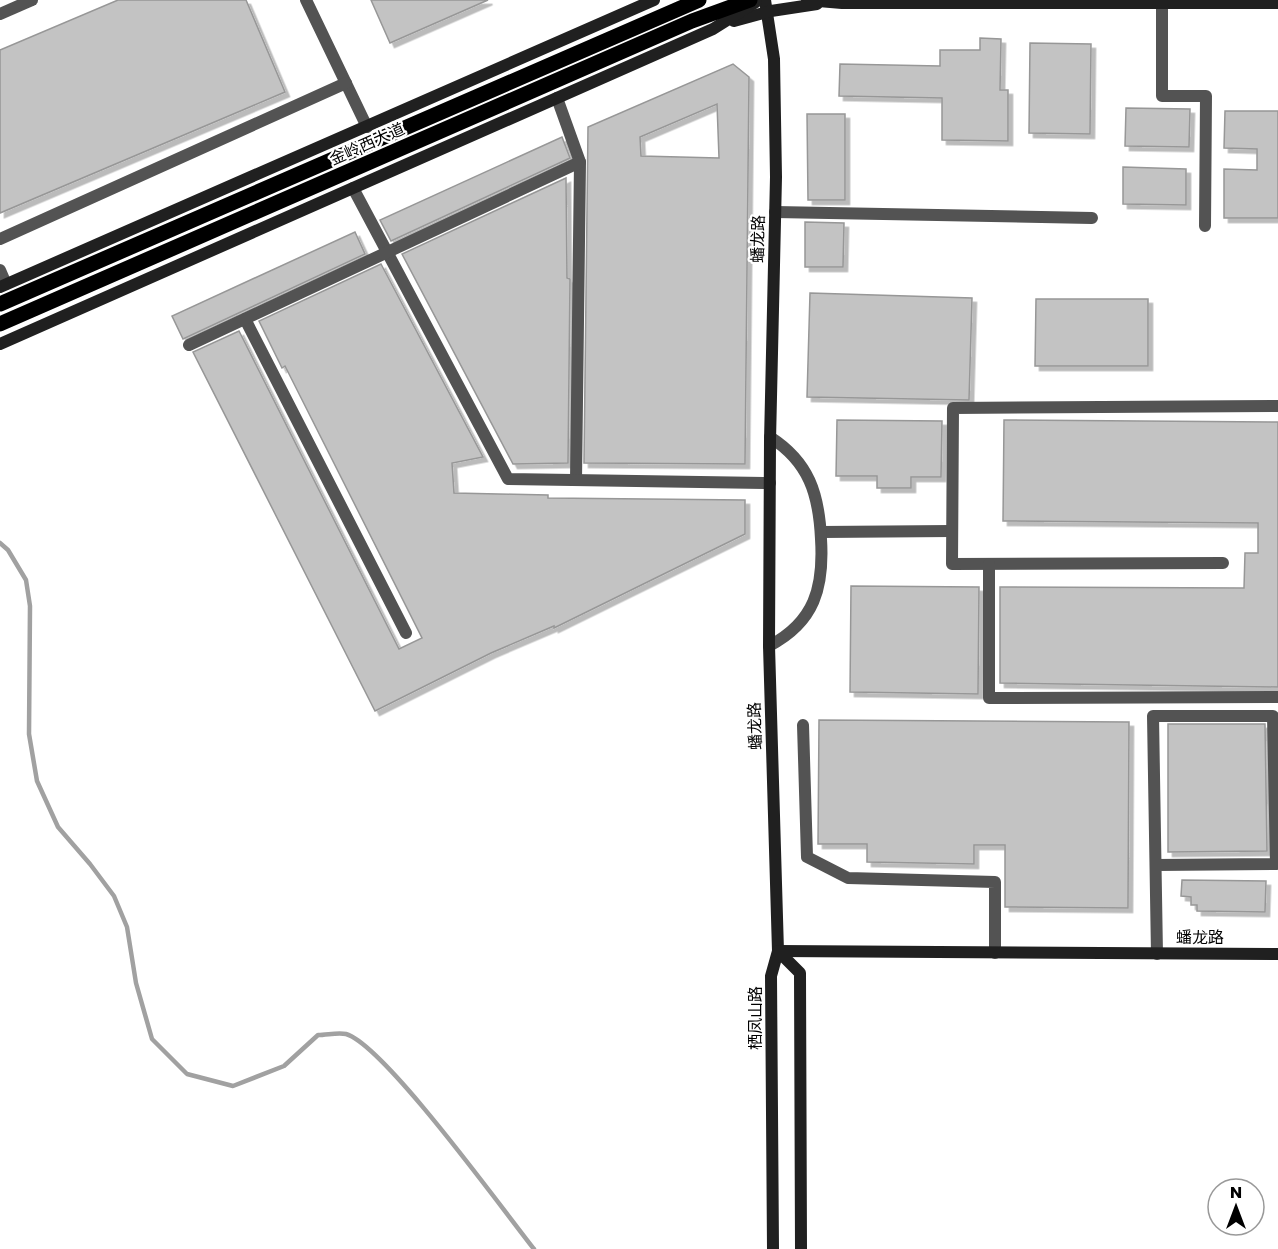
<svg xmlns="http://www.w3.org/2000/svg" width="1278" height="1249" viewBox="0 0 1278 1249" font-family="Poppins,'Noto Sans SC',sans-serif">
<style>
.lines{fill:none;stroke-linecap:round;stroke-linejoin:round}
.stream{stroke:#a1a1a1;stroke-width:4.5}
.building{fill:#c3c3c3;stroke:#979797;stroke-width:1.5;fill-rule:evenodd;filter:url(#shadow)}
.street{stroke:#535353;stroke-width:12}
.secondary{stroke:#202020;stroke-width:12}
.primary{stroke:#000;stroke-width:15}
.labels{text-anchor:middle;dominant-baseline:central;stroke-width:4.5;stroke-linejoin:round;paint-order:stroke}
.street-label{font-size:16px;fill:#000;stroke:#fff}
</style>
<defs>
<filter id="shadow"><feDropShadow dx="4.5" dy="4.5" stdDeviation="0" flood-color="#0004"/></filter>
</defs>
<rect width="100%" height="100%" fill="#fff"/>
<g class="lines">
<path class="stream" d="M0 543 8 550 26 580 30 606 29 734 37 781 58 827 90 864 114 896 127 927 136 983 152 1039 187 1074 233 1086 284 1066 318 1035C327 1035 338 1032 346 1034 384 1045 503 1210 534 1249"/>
</g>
<g class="building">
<polygon points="118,0 246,0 285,92 0,213 0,50"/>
<polygon points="371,0 488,0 390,43"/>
<polygon points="980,38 1001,39 1000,90 1008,90 1008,141 942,140 942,98 839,96 840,64 940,66 940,50 980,50"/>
<polygon points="1030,43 1091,44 1090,134 1029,133"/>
<path d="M733 64 749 77 745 464 584 463 588 127ZM717 104 719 158 641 156 640 137Z"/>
<polygon points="1126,108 1190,109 1189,147 1125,146"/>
<polygon points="1225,111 1278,111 1278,218 1224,218 1224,169 1257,170 1257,149 1224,148"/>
<polygon points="807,114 845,114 845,200 808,200"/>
<polygon points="562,137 570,158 391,241 380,220"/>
<polygon points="1123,167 1186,169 1186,205 1123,204"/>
<polygon points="566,178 567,278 570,279 568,463 513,464 402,254"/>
<polygon points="805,222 844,223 843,267 805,267"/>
<polygon points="355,232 365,254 183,339 172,316"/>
<polygon points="381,264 483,457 452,463 454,493 548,495 548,498 745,500 745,534 554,628 554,626 491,653 375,711 193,352 239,331 399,649 422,638 285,366 282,368 259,321"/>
<polygon points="810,293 972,298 969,400 807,397"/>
<polygon points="1036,299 1148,299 1148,366 1035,366"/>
<polygon points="837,420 942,421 941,477 911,477 911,488 877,488 877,476 836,476"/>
<polygon points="1004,420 1278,422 1278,687 1000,683 1000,587 1244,588 1245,553 1258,553 1258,523 1003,521"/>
<polygon points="851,586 979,587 978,694 850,692"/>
<polygon points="819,720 1129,722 1128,908 1005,907 1005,845 974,845 974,864 867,862 867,844 818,844"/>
<polygon points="1168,724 1265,724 1267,851 1168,852"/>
<polygon points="1182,880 1266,881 1265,912 1197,911 1197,905 1191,905 1191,897 1181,896"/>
</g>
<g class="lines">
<g class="street">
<polyline points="306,0 367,127"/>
<polyline points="1162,3 1162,96 1206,96 1205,226"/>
<polyline points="0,14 32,0"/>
<polyline points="557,98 580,162 576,480"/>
<polyline points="353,188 508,479 770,483"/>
<polyline points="775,212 1092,218"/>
<polyline points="0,239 346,83"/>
<polyline points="0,270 6,284"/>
<polyline points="245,319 406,633"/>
<polyline points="189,345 580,162"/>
<polyline points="821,532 952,531"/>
<polyline points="1223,563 952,564 953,408 1278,406"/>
<polyline points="989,564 989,698 1278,697"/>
<path d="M769 646C815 622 824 587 821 539 819 494 809 462 770 437"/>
<polyline points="803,725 807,857 848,878 995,882 995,953"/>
<polyline points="1156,865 1276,864 1273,716 1153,716 1157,954"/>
</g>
<g class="secondary">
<polyline points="765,0 774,59 776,177 770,441 769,646 778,951 771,976 773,1249"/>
<polyline points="807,0 842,3 1278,3"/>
<polyline points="734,21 771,11 817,4"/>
<polyline points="0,287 654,0"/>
<polyline points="0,344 713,29 756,2"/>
<polyline points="778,951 1278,954"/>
<polyline points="778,951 800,973 801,1249"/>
</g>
<g class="primary">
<polyline points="0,304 699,0"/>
<polyline points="0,324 692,21 750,0"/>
</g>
</g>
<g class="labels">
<g class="street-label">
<text transform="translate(367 144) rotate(-24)">金岭西大道</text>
<text transform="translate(758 239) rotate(-89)">蟠龙路</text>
<text transform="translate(755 726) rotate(-92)">蟠龙路</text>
<text x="1200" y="937">蟠龙路</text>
<text transform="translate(755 1018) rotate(-90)">栖凤山路</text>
</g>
</g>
<g transform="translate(1236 1207)"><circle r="28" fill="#ffffff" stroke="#999999" stroke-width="1.5"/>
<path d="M0-4.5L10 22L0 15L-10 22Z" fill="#000000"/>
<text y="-9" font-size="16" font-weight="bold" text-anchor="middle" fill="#000000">N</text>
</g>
</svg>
